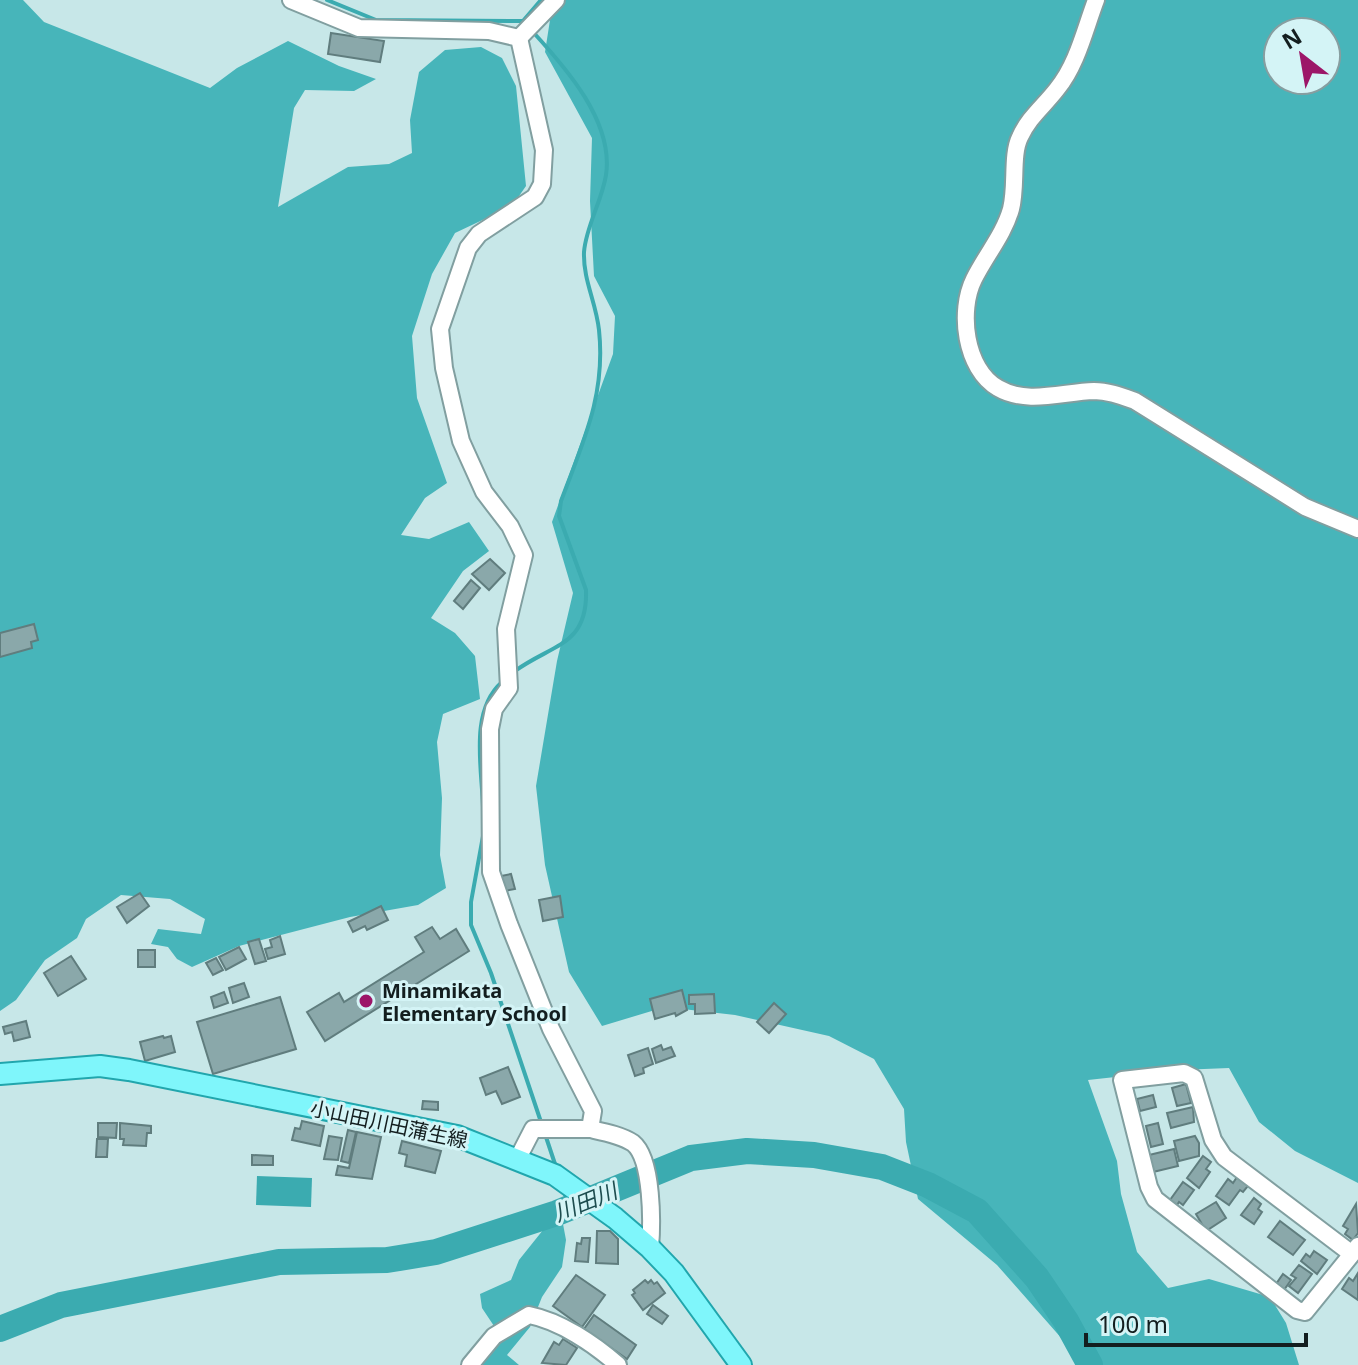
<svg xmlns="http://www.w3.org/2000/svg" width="1358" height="1365" viewBox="0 0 1358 1365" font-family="'Noto Sans','Noto Sans JP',sans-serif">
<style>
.forest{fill:#47b5ba;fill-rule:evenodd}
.water{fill:#3babb0}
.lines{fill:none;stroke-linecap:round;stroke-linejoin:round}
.stream{stroke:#3babb0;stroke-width:4}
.river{stroke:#3babb0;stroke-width:26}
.building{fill:#8aa8aa;stroke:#607d7e;stroke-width:2}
.minor-casing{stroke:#819fa0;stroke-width:20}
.major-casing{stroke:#21a6ad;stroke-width:24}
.minor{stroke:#fff;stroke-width:16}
.major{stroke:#7ff6fb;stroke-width:20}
.poi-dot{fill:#9c1668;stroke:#d4f4f6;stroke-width:3}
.labels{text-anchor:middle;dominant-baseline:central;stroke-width:6;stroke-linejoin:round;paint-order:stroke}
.poi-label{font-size:20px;font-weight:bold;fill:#131e1f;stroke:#d4f4f6;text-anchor:start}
.street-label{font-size:20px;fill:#131e1f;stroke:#d4f4f6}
.water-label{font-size:22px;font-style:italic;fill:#1d4d4f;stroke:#d4f4f6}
</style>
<rect width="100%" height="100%" fill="#c7e7e8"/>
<g class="forest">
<polygon points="0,0 23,0 44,22 210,88 237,68 288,41 339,66 376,79 354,91 305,90 294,108 278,207 348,167 389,164 412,153 410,120 419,72 445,50 481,47 502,58 516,86 526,186 512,206 455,233 432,274 412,336 417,398 447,483 425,498 401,535 429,539 469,522 489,551 463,571 431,618 455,633 475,656 480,699 443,714 437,742 442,798 440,855 446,888 418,905 350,917 239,946 192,967 177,959 168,947 151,944 158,929 201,934 205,919 170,899 121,895 86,919 77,938 45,960 16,1000 0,1011"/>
<path d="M560 0H1358V1183L1295 1151 1259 1122 1229 1068 1179 1070 1088 1080 1117 1161 1121 1194 1137 1252 1168 1288 1209 1279 1270 1297 1286 1323 1299 1365H1085L997 1265 918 1199 906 1142 904 1109 874 1059 829 1036 735 1015 665 1007 602 1026 569 972 545 865 536 786 557 661 573 593 552 522 613 354 615 316 594 276 590 201 592 138 545 52 550 20ZM1278 32H1326V80H1278Z"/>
<polygon points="563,1224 566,1240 562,1267 542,1297 530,1327 507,1355 519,1365 462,1365 488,1343 494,1326 482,1308 480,1294 511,1280 519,1260 547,1225"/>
</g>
<polygon class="water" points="257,1176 312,1178 311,1207 256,1205"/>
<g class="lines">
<g class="stream">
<polyline points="327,0 376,20 523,21"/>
<polyline points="527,25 523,21 541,0"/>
<path d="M515 671C552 644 588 646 586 590L559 516 561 501C583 442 606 395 599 330 596 302 583 280 584 252 586 226 602 201 606 175 614 122 566 68 533 32"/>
<path d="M483 807C482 768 469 711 502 682"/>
<polyline points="483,836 471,902 471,925 491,973 542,1125"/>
<polyline points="545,1134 556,1167"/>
<polyline points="564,1191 570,1208"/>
</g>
<polyline class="river" points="0,1329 61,1305 279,1262 387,1260 436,1252 557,1213 691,1158 747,1151 814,1155 882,1167 928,1185 977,1211 1037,1278 1066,1321 1090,1365"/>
</g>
<g class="building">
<polygon points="331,33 384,41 380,62 328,54"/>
<polygon points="490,559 505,573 489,590 472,574"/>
<polygon points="471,580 480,588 463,609 454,601"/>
<polygon points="34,624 38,640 31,642 32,648 0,657 0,633"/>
<polygon points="511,874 515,889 504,891 501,876"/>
<polygon points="140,893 149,906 127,923 117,907"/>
<polygon points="560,896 563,917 543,921 539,900"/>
<polygon points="381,906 388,920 367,930 365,926 353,932 348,922"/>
<polygon points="432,927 440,939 456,929 469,951 325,1041 307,1012 339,993 344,1002 424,952 415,937"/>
<polygon points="280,936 285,954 268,959 265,949 272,947 270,940"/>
<polygon points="259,939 266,961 255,964 248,942"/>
<polygon points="239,947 246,959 226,970 219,957"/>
<rect x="138" y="950" width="17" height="17"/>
<polygon points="71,956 86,979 58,996 44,973"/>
<polygon points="216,958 223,970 213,975 206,963"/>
<polygon points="244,983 249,997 233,1003 229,988"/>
<polygon points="682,990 687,1010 676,1016 675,1013 655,1019 650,999"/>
<polygon points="224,992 228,1003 214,1008 211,997"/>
<polygon points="714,994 715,1013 695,1014 695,1004 689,1004 689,995"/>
<polygon points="280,997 296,1049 213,1074 197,1022"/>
<polygon points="774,1003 786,1014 769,1033 757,1022"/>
<polygon points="26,1021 30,1037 14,1041 12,1032 5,1034 3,1027"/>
<polygon points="163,1036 164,1038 171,1036 175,1052 145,1061 140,1042"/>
<polygon points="661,1045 663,1050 671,1047 675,1056 656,1063 652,1049"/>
<polygon points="648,1048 653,1064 643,1068 644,1073 635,1076 628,1055"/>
<polygon points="508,1067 520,1097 502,1104 496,1091 486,1095 480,1078"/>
<polygon points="1186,1084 1191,1103 1177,1106 1172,1088"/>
<polygon points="1153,1095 1156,1107 1140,1111 1137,1099"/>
<polygon points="423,1101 438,1102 438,1110 422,1109"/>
<polygon points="1193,1107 1194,1122 1171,1128 1167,1113"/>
<polygon points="302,1121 324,1126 320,1146 292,1140 295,1128 300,1129"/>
<polygon points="98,1123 117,1123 116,1138 98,1137"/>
<polygon points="120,1123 151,1126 151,1133 147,1133 146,1146 123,1145 124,1139 120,1139"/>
<polygon points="1158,1123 1163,1144 1151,1147 1146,1126"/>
<polygon points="348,1130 356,1132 349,1163 341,1161"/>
<polygon points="357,1132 381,1137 372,1179 336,1175 338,1166 349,1168"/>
<polygon points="329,1136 342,1138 338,1160 324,1159"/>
<polygon points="1195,1136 1199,1143 1199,1156 1179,1161 1174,1141"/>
<polygon points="97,1139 108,1139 107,1157 96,1157"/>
<polygon points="402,1141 441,1151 435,1173 405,1166 407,1155 399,1153"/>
<polygon points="1174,1149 1178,1166 1153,1172 1149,1155"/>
<polygon points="252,1155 273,1156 273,1165 252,1165"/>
<polygon points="1203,1156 1211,1162 1206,1169 1210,1172 1199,1188 1187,1178"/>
<polygon points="1237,1177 1248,1186 1243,1192 1240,1190 1229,1205 1216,1196 1228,1179 1233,1183"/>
<polygon points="1183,1182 1194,1190 1183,1205 1179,1202 1177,1205 1170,1200"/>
<polygon points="1254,1198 1261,1204 1258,1209 1262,1212 1254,1224 1241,1215"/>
<polygon points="1216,1202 1226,1218 1206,1231 1196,1214"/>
<polygon points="1356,1204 1358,1233 1353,1240 1345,1234 1348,1229 1343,1226"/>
<polygon points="1280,1221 1305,1240 1293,1255 1268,1237"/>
<polygon points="597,1231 610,1231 618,1239 618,1264 596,1263"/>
<polygon points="582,1238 590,1238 588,1262 575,1261 577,1243 581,1244"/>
<polygon points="1314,1251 1327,1260 1317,1274 1301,1261 1306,1254 1310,1257"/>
<polygon points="1299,1265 1312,1274 1298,1293 1289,1286 1296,1278 1291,1275"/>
<polygon points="1358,1273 1358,1300 1342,1289 1349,1278 1353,1281"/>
<polygon points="1283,1274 1291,1280 1284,1290 1276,1284"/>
<polygon points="576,1275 605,1295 582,1327 553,1306"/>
<polygon points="645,1280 648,1283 651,1280 654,1284 657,1282 665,1293 643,1310 632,1295 635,1293 633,1290"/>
<polygon points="653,1305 668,1316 662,1324 647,1314"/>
<polygon points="594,1315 636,1345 627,1359 584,1329"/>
<polygon points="563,1339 577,1348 566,1365 542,1363 554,1342 559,1345"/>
</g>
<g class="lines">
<defs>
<g id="minor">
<polyline points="291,0 359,28 489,31 519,38 544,150 542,184 535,197 479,234 468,248 440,329 444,368 461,441 484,492 510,526 524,555 506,629 509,688 494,709 490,729 491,872 509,924 551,1029 593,1111 590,1129 533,1129 518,1158"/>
<path d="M1096 0C1085 29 1077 65 1057 89 1044 106 1029 117 1020 137 1011 155 1017 186 1011 209 1004 234 986 255 974 279 958 311 965 369 998 388 1027 405 1062 392 1094 391 1108 391 1121 396 1135 401L1305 507 1358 529"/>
<polyline points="519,38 556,0"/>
<path d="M590 1129C604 1132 621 1135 633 1143 653 1159 652 1225 650 1248"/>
<polyline points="1352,1254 1224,1157 1213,1140 1194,1078 1184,1073 1122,1080 1149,1187 1155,1199 1297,1310 1305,1312 1352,1254 1358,1246"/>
<path d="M470 1365 494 1336 529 1315C560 1321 594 1344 618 1365"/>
</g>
<polyline id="major" points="0,1074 100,1066 129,1070 457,1136 555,1175 615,1218 650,1248 674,1273 741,1365"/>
</defs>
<use href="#minor" class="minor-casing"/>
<use href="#major" class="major-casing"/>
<use href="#minor" class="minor"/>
<use href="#major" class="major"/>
</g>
<circle class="poi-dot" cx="366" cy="1001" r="8"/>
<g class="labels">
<g class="poi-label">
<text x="382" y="990">Minamikata<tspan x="382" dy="23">Elementary School</tspan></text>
</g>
<g class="street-label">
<text transform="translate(389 1124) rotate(12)">小山田川田蒲生線</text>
</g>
<g class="water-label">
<text transform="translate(585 1201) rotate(-22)">川田川</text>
</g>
</g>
<g transform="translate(1302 56) rotate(329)"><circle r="38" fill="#d4f4f6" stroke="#879ea0" stroke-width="2"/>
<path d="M0-6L14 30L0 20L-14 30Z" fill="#9c1668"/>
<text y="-12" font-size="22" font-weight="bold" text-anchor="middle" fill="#131e1f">N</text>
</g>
<path d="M1086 1333v12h220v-12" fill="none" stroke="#131e1f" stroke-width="4"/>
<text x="1098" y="1333" font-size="24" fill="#131e1f" stroke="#d4f4f6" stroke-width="6" paint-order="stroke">100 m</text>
</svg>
